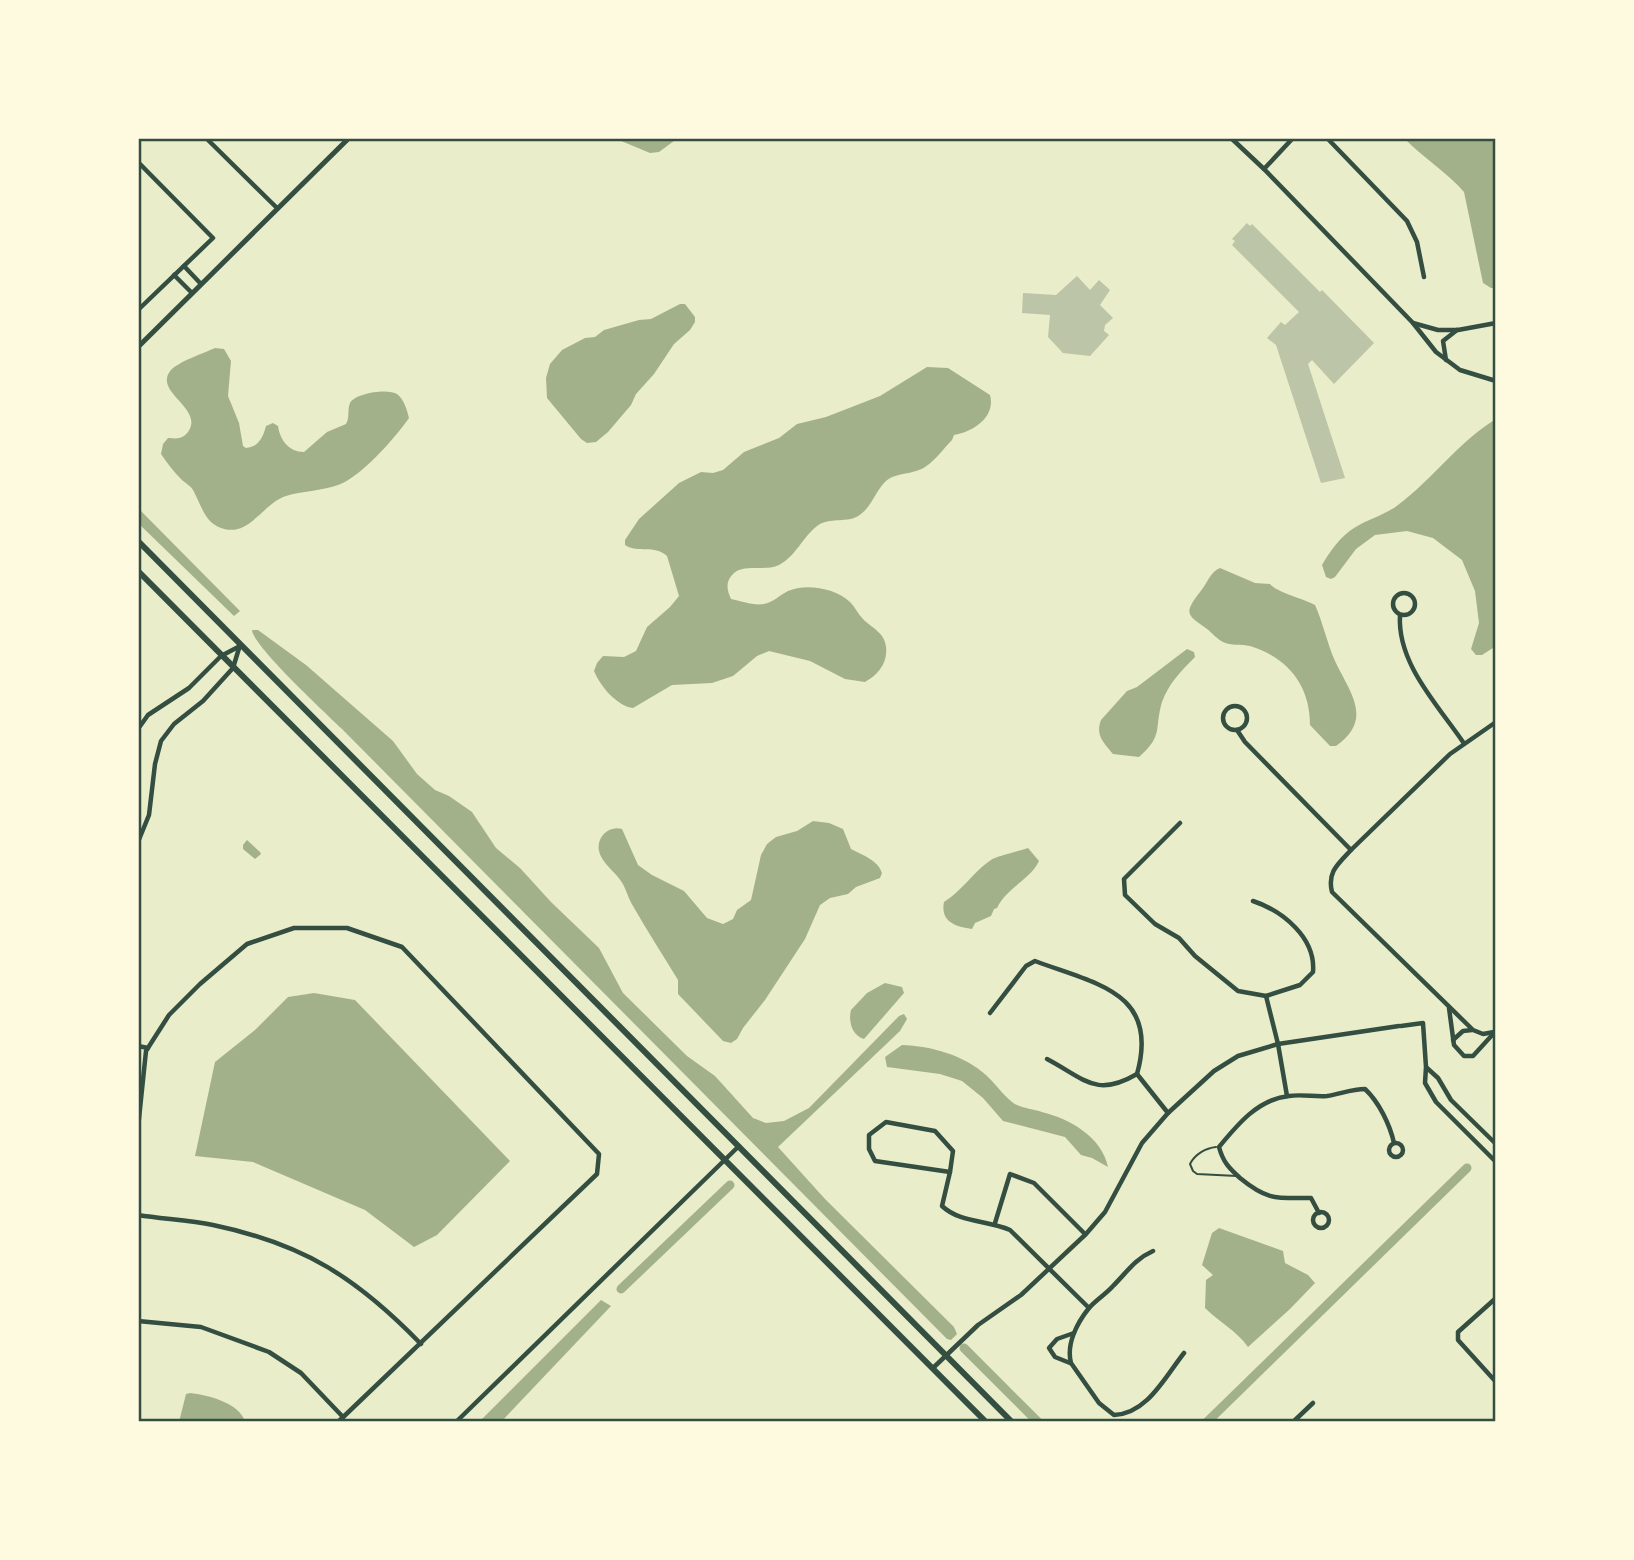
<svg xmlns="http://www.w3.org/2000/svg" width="1634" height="1560" viewBox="0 0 1634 1560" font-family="Roboto,sans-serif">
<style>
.water{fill:#a3b18a}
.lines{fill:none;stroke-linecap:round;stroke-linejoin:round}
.canal{stroke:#a3b18a;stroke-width:9}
.building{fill:#bcc5a7}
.service{stroke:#344e41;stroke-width:2}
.minor{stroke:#344e41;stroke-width:4.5}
.tertiary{stroke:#344e41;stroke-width:5}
.secondary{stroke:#344e41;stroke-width:6}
.neatline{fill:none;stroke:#344e41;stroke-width:2.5}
</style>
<rect width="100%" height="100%" fill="#e9edc9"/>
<g class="water">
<polygon points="614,138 678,138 659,152 650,153"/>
<path d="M1404 138H1496V288H1491L1483 283 1464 192C1447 172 1423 158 1404 138Z"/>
<polygon points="680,304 685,304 695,317 695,322 690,330 674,344 654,374 636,394 631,405 608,432 596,442 587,443 581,439 547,398 546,378 550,364 562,350 585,338 595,337 604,330 639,320 651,319"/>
<path d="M215 348 224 349 231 361 228 396 239 423 243 446 246 448C259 447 263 437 266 426L273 423 278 426C280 440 289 452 304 452L327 432 346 424C350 417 347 410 350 403 355 393 388 388 397 394 404 399 407 410 409 418 395 438 361 477 338 485 321 491 302 491 286 496 262 504 249 538 221 528 204 522 201 504 193 490 190 485 185 483 181 479 174 472 167 463 161 454L163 444 168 438C172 438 175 439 179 438 181 438 186 435 188 432 205 408 152 392 171 370 178 362 204 353 215 348Z"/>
<path d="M927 367 948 368 990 395C996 417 973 432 954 435L952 440C943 449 936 460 925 467 913 475 895 472 885 482 874 493 870 512 854 518 842 522 827 518 817 526 803 537 795 557 779 565 765 572 743 563 733 574 725 582 727 590 731 599 741 601 754 606 764 604 772 603 780 595 788 591 805 583 836 588 850 602 855 607 858 614 863 619 872 628 885 633 886 647 888 663 878 675 865 682L845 679 810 661 769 651 757 656 733 676 712 683 672 685 633 708C617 706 600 686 594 671L597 663 603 656 624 657 636 651 647 627 670 607 679 596 667 556C654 544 638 554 625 545V540L639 519 679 483 701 472 713 473 723 470 744 452 779 438 797 424 826 417 880 396Z"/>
<path d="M1496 419V646L1482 655H1476L1471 649 1479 623 1475 591 1462 560 1433 538 1407 531 1375 535 1356 549 1335 577 1331 579 1326 577 1322 565C1330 551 1341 536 1354 528 1368 519 1385 515 1398 505 1433 479 1458 442 1496 419Z"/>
<polygon points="138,508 240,611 234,616 138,523"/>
<path d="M1220 568 1255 583 1270 584C1278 593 1302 598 1315 605 1323 623 1327 643 1335 661 1350 693 1374 719 1336 746H1330L1310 725C1310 685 1288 658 1250 646 1241 644 1231 646 1223 642 1217 639 1212 633 1207 629 1187 615 1183 614 1200 592 1207 584 1210 572 1220 568Z"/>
<path d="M252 630H258L306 665 393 741 417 774 435 790 449 796 472 812 496 848 520 868 551 902 599 948 623 993 687 1056 715 1076 753 1118 766 1123 784 1121 809 1108 899 1016 904 1014 907 1019 900 1031 778 1147 825 1199 954 1327 957 1334 951 1340 947 1339 341 728C326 713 253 646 252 630Z"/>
<path d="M1187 649 1194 652 1195 657C1181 671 1169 683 1162 702 1154 729 1164 735 1139 757L1113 754C1104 743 1095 735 1101 720L1127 691 1137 687Z"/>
<path d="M813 821 829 823 843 829 851 849C862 855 878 860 882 873L880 878 856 887 848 894 830 898 820 905 805 939 765 1000 743 1028 737 1039 731 1043 723 1041 678 994V980C663 955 647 931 633 906 628 898 626 888 621 881 615 872 601 862 599 851 596 837 609 825 622 829L638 865 652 875 684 891 707 918 723 924 733 919 737 910 751 900 761 855 767 844 776 837 797 831Z"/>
<polygon points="247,840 260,852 261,854 255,859 243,849 243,845"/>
<path d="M1028 848 1039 861C1030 880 1006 888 997 908L994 909 991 916 975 923 972 929C956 927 940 922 944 902 962 891 973 872 991 860 997 856 1020 851 1028 848Z"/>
<path d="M885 983 902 987 904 993 864 1039C852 1036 848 1021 851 1010L867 993Z"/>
<polygon points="314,993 355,1000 510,1161 437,1235 414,1247 365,1210 253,1162 195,1156 215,1062 255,1030 288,997"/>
<path d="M902 1045C931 1046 964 1055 986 1075 995 1083 1002 1094 1012 1102 1019 1108 1033 1109 1042 1112 1070 1119 1102 1137 1108 1167L1092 1158 1081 1155 1065 1137 1003 1121 983 1098 962 1081 940 1074 887 1067 885 1057Z"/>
<path d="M1219 1228 1283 1251 1285 1263 1308 1275 1315 1283 1290 1309 1248 1347C1237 1331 1219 1322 1205 1308L1206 1280 1213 1275 1202 1265 1212 1233Z"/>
<polygon points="601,1300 611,1306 501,1422 479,1422"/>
<path d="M190 1393C208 1395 240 1403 245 1422H179L186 1394Z"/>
</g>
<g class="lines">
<g class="canal">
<polyline points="621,1289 730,1185"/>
<polyline points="964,1348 1038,1422"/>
<polyline points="1207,1422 1467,1168"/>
</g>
</g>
<g class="building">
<polygon points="1247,223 1250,226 1252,224 1320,292 1322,290 1374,343 1334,384 1312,360 1308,364 1345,478 1321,483 1276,345 1267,338 1281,322 1285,325 1299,312 1232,245 1235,241 1232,239"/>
<polygon points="1077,276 1090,290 1099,280 1110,290 1100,305 1113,318 1105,325 1104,331 1109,335 1090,356 1063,353 1048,337 1050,315 1022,313 1023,293 1056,295"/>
</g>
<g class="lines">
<path class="service" d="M1216 1147C1206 1148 1195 1154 1190 1164L1193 1171 1197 1174 1237 1176"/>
<g class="minor">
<polyline points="206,138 277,208"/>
<polyline points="1231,138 1264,169 1413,323 1436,352 1460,370 1496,381"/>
<polyline points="1327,138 1407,221 1417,242 1424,277"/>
<polyline points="138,162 213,238 138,310"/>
<polyline points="1264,169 1293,138"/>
<polyline points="184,266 201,284"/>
<polyline points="174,275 192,293"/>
<polyline points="1413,323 1438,330 1458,330 1496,323"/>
<polyline points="1446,360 1443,341 1457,330"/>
<circle cx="1404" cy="604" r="11"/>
<path d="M1400 615C1397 663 1437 704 1463 742"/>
<circle cx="1235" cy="718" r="12"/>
<polyline points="138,729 148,715 189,688 221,656 240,646"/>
<path d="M1237 730 1245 742 1351 850C1338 864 1327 872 1332 892L1473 1030 1483 1034 1494 1032"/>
<path d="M1180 823 1124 879 1125 895 1155 924 1179 938 1195 956 1238 991 1266 996 1300 985 1313 972C1316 938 1283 911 1253 901"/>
<polyline points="138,842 149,815 155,764 161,741 174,724 203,701 233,668 240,645"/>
<polyline points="1351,850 1450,754 1496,722"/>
<polyline points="1266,996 1278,1044 1287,1096"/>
<polyline points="1449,1008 1454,1045 1464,1056 1473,1056 1494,1033"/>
<path d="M990 1013 1026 966 1035 961C1096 984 1160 992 1137 1074"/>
<polyline points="1401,1026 1423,1023 1426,1067 1425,1083 1436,1102 1496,1162"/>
<polyline points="1453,1040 1463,1031 1472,1030"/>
<polyline points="138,1046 148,1048"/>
<path d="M1047 1059C1085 1079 1096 1098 1137 1074"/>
<polyline points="1427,1068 1438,1078 1451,1100 1496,1144"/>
<polyline points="1137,1074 1168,1113"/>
<polygon points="886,1122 935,1131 953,1151 950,1172 875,1161 869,1149 869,1135"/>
<polyline points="138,1128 146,1051 169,1015 200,984 247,944 294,928 347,928 402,947 599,1154 597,1174 338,1422"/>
<circle cx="1396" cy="1150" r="7"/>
<path d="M950 1172 942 1206C960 1223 987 1220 1010 1230L1089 1308"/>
<circle cx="1321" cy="1220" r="8"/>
<path d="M1319 1213 1311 1198C1277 1198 1268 1201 1240 1178 1229 1168 1223 1162 1219 1147 1237 1125 1258 1099 1289 1096 1301 1094 1315 1097 1327 1096 1340 1094 1352 1089 1365 1089 1379 1102 1390 1125 1394 1143"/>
<path d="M138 1215C163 1219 189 1220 213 1225 304 1244 357 1278 421 1344"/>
<polyline points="995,1223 1010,1174 1034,1183 1085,1234"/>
<path d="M1153 1251C1135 1259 1127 1272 1113 1286 1106 1294 1096 1300 1089 1308 1077 1323 1066 1344 1071 1363L1099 1403 1114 1415C1147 1414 1165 1377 1184 1353"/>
<polyline points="1496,1298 1458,1332 1458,1340 1496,1382"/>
<polyline points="138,1321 201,1327 269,1352 301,1373 343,1417"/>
<polyline points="1070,1363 1055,1357 1049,1348 1057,1339 1074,1333"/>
<polyline points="933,1368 978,1325 1021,1295 1086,1234 1105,1212 1142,1143 1168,1113 1214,1071 1238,1056 1278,1044 1399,1026"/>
<polyline points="456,1422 739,1146"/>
<polyline points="1293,1422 1313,1403"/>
</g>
<polyline class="tertiary" points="138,347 349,138"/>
<g class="secondary">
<polyline points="138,541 1012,1422"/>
<polyline points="138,571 986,1422"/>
</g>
</g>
<rect width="1634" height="1560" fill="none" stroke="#fefae0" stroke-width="280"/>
<rect x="140" y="140" width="1354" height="1280" class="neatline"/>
</svg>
